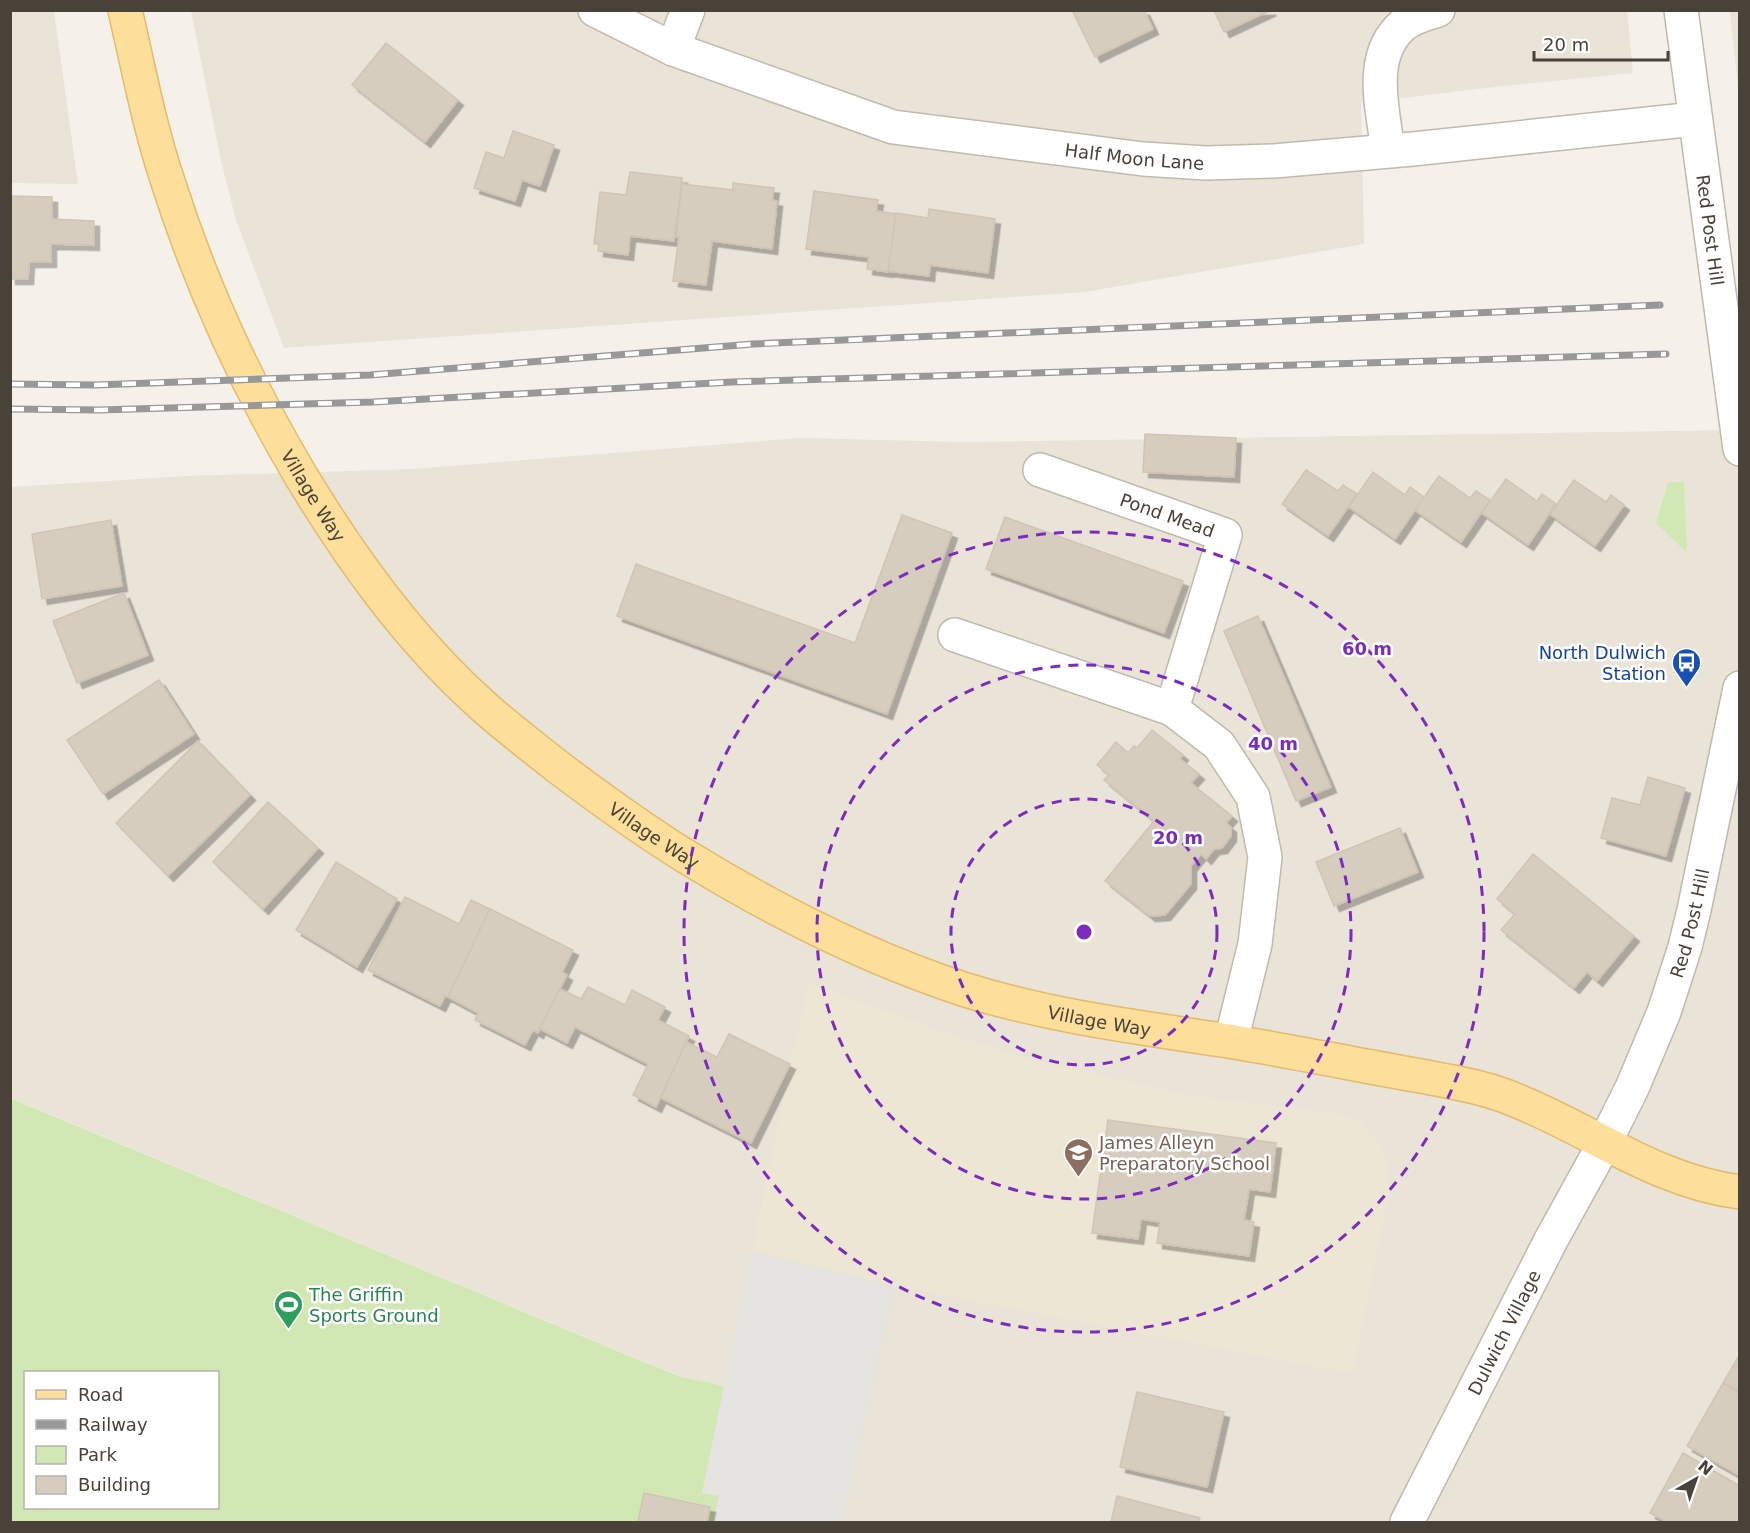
<svg xmlns="http://www.w3.org/2000/svg" width="1750" height="1533" viewBox="0 0 1750 1533" font-family="'DejaVu Sans',sans-serif">
<style>
.residential{fill:#e9e3d8}
.education{fill:#ede6d4}
.green{fill:#d2e8b4;fill-rule:evenodd}
.parking{fill:#e6e4e1}
.building{fill:#d6cdbf;stroke:#d1c4b3;stroke-width:1.5;filter:url(#shadow)}
.lines{fill:none;stroke-linecap:round;stroke-linejoin:round}
.minor-casing{stroke:#c0b9ac;stroke-width:36}
.major-casing{stroke:#e3bb6a;stroke-width:36}
.minor{stroke:#fff;stroke-width:33}
.major{stroke:#fdde9b;stroke-width:33}
.rail-casing{stroke:#989898;stroke-width:7}
.rail{stroke:#fff;stroke-width:4.5;stroke-dasharray:14;stroke-linecap:butt}
.ring{fill:none;stroke:#7b2cbf;stroke-width:3;stroke-dasharray:10 8}
.labels{text-anchor:middle;dominant-baseline:central;stroke-width:5;stroke-linejoin:round;paint-order:stroke}
.street-label{font-size:18px;fill:#494238;stroke:#fff}
.transit-label{font-size:18px;fill:#164399;stroke:#fff;text-anchor:end}
.education-label{font-size:18px;fill:#785e54;stroke:#fff;text-anchor:start}
.leisure-label{font-size:18px;fill:#27864d;stroke:#fff;text-anchor:start}
.centre{fill:#7b2cbf;stroke:#fff;stroke-width:3}
.ring-label{font-size:18px;text-anchor:middle;font-weight:bold;fill:#7b2cbf;stroke:#fff;stroke-width:5;stroke-linejoin:round;paint-order:stroke}
</style>
<defs>
<filter id="shadow"><feDropShadow dx="5.5" dy="5.5" stdDeviation="0" flood-color="#0004"/></filter>
</defs>
<rect width="100%" height="100%" fill="#f5f1ea"/>
<g class="residential">
<polygon points="11,10 54,11 78,184 11,183"/>
<polygon points="1627,10 1633,73 1503,86 1361,103 1364,244 1085,292 284,348 236,220 221,161 191,11"/>
<polygon points="1730,11 1739,11 1739,98"/>
<polygon points="1739,430 1739,1522 842,1522 893,1287 752,1251 724,1386 679,1376 11,1098 11,487 187,476 412,469 800,438 962,442"/>
</g>
<polygon class="education" points="809,983 938,1030 1033,1060 1190,1095 1348,1115 1359,1120 1380,1143 1387,1163 1389,1193 1353,1374 894,1286 752,1251 790,1064"/>
<g class="green">
<polygon points="1684,481 1687,553 1656,523 1668,483"/>
<path d="M10 1098 678 1376 724 1386 752 1251 894 1286 842 1522H11ZM26 1372H218V1508H26Z"/>
</g>
<polygon class="parking" points="752,1251 894,1286 842,1522 713,1522 719,1496 702,1493"/>
<g class="building">
<polygon points="1072,10 1144,10 1153,29 1095,57"/>
<polygon points="1214,10 1271,10 1224,32"/>
<polygon points="386,43 458,100 425,142 352,85"/>
<polygon points="513,131 554,145 540,186 522,180 515,201 474,188 486,152 504,158"/>
<polygon points="630,172 682,178 674,241 630,236 628,255 598,251 599,244 594,244 600,192 626,195"/>
<polygon points="733,183 774,188 772,200 777,201 772,249 712,241 706,285 673,281 679,237 676,237 682,184 733,190"/>
<polygon points="814,191 878,200 876,211 896,214 888,272 867,269 869,257 806,249"/>
<polygon points="10,196 52,197 52,219 94,221 94,245 51,244 51,262 29,262 28,279 10,279"/>
<polygon points="929,209 995,219 988,273 930,265 929,276 888,271 896,213 928,218"/>
<polygon points="1145,434 1236,438 1234,477 1143,472"/>
<polygon points="1306,470 1338,491 1343,485 1357,494 1328,536 1282,504"/>
<polygon points="1373,472 1405,495 1410,487 1424,497 1395,539 1349,507"/>
<polygon points="1439,476 1470,498 1476,491 1490,500 1461,542 1415,510"/>
<polygon points="1506,479 1537,501 1542,494 1556,504 1528,545 1482,513"/>
<polygon points="1574,480 1606,502 1611,495 1624,505 1595,546 1550,514"/>
<polygon points="902,515 952,533 887,714 617,616 636,564 855,643"/>
<polygon points="1005,517 1183,581 1164,633 986,569"/>
<polygon points="111,520 122,586 42,599 32,534"/>
<polygon points="124,593 148,655 77,683 53,621"/>
<polygon points="1258,616 1331,787 1296,801 1224,631"/>
<polygon points="159,680 194,734 103,794 67,740"/>
<polygon points="1152,730 1183,755 1180,759 1199,774 1191,783 1232,816 1226,823 1231,827 1231,836 1222,848 1214,849 1206,859 1201,854 1191,866 1191,884 1165,915 1150,916 1105,881 1154,821 1104,780 1109,775 1097,765 1116,742 1128,753 1134,746 1137,748"/>
<polygon points="198,741 250,795 168,876 116,823"/>
<polygon points="1648,777 1685,788 1666,856 1601,838 1612,798 1640,805"/>
<polygon points="268,802 318,848 263,909 213,862"/>
<polygon points="1400,828 1418,872 1334,906 1316,862"/>
<polygon points="1533,854 1634,936 1597,981 1587,972 1574,988 1501,930 1515,914 1497,899"/>
<polygon points="336,862 397,899 357,967 296,930"/>
<polygon points="405,897 459,924 471,900 490,909 448,997 445,996 440,1006 368,970"/>
<polygon points="490,909 573,950 562,972 567,975 538,1033 533,1030 525,1045 475,1020 478,1013 448,997"/>
<polygon points="588,987 625,1005 632,990 665,1007 658,1020 689,1036 656,1107 633,1095 648,1064 575,1027 567,1043 540,1029 560,989 581,999"/>
<polygon points="729,1034 790,1064 751,1143 661,1098 686,1042 717,1057"/>
<polygon points="1108,1120 1276,1143 1270,1192 1249,1189 1244,1220 1254,1222 1249,1256 1157,1243 1160,1222 1141,1219 1138,1239 1092,1233"/>
<polygon points="1740,1354 1740,1393 1723,1383"/>
<polygon points="1723,1383 1740,1393 1740,1476 1687,1446"/>
<polygon points="1137,1392 1224,1412 1207,1487 1120,1467"/>
<polygon points="1683,1453 1740,1486 1740,1522 1667,1522 1650,1513"/>
<polygon points="644,1493 710,1507 707,1522 638,1522"/>
<polygon points="1117,1496 1200,1518 1198,1522 1111,1522"/>
</g>
<g class="lines">
<defs>
<g id="minor">
<path id="s1" d="M595 10 673 49 893 127 1143 159 1206 163 1274 161 1413 149 1695 119"/>
<path id="s2" d="M1681 10 1740 449"/>
<polyline points="673,49 688,10"/>
<path d="M1388 150C1383 110 1367 56 1403 25 1413 17 1426 14 1438 10"/>
<path id="s3" d="M1040 470 1225 535 1172 709"/>
<polyline points="955,635 1172,709 1219,745 1253,797 1265,857 1255,944 1231,1041"/>
<path id="s4" d="M1407 1522 1551 1240 1604 1144 1632 1088 1664 1012 1685 947 1694 910 1740 688"/>
</g>
<g id="major">
<path id="s5" d="M125 10C138 66 149 125 167 179 200 283 245 382 301 476 351 559 409 640 482 705 506 727 533 747 558 767 599 798 639 827 682 854 771 909 867 958 966 990 1049 1016 1136 1027 1222 1040 1261 1046 1300 1054 1340 1061 1379 1069 1418 1075 1457 1083 1478 1087 1500 1093 1520 1102 1593 1132 1659 1182 1740 1192"/>
</g>
</defs>
<use href="#minor" class="minor-casing"/>
<use href="#major" class="major-casing"/>
<use href="#minor" class="minor"/>
<use href="#major" class="major"/>
<defs>
<g id="rail">
<polyline points="10,384 95,385 370,375 753,344 1660,305"/>
<polyline points="10,409 99,410 373,402 732,382 1666,354"/>
</g>
</defs>
<use href="#rail" class="rail-casing"/>
<use href="#rail" class="rail"/>
</g>
<g class="ring">
<circle cx="1084" cy="932" r="133"/>
<circle cx="1084" cy="932" r="267"/>
<circle cx="1084" cy="932" r="400"/>
</g>
<defs>
<symbol id="bus-pin" viewBox="-11 -11 22 30"><path d="M0 17L-7.5 6A9.5 9.5 0 1 1 7.5 6Z" fill="#1a4fb4" stroke="#fff"/><path d="M-5-6H5V4H4V6H2V4H-2V6H-4V4H-5ZM-3.5-4V0h7V-4ZM-3.5 1.2v1.5H-2V1.2ZM2 1.2v1.5H3.5V1.2Z" fill="#fff"/></symbol>
<symbol id="school-pin" viewBox="-11 -11 22 30"><path d="M0 17L-7.5 6A9.5 9.5 0 1 1 7.5 6Z" fill="#8d6e63" stroke="#fff"/><path d="M0-5L7-2L0 1L-7-2ZM-4 1L0 2.5L4 1V4Q0 6-4 4Z" fill="#fff"/></symbol>
<symbol id="stadium-pin" viewBox="-11 -11 22 30"><path d="M0 17L-7.5 6A9.5 9.5 0 1 1 7.5 6Z" fill="#2e9e5b" stroke="#fff"/><path d="M0-5a6.5 5 0 1 0 0 10a6.5 5 0 1 0 0-10ZM-3.5-1.8h7v3.6h-7Z" fill="#fff"/></symbol>
</defs>
<g fill-rule="evenodd">
<use href="#bus-pin" x="1670" y="646" width="33" height="45"/>
<use href="#school-pin" x="1062" y="1136" width="33" height="45"/>
<use href="#stadium-pin" x="272" y="1288" width="33" height="45"/>
</g>
<g class="labels">
<g class="street-label">
<text stroke="none"><textPath href="#s1" startOffset="564">Half Moon Lane</textPath></text>
<text stroke="none"><textPath href="#s2" startOffset="222">Red Post Hill</textPath></text>
<text stroke="none"><textPath href="#s5" startOffset="524">Village Way</textPath></text>
<text stroke="none"><textPath href="#s3" startOffset="135">Pond Mead</textPath></text>
<text stroke="none"><textPath href="#s5" startOffset="1010">Village Way</textPath></text>
<text stroke="none"><textPath href="#s4" startOffset="664">Red Post Hill</textPath></text>
<text stroke="none"><textPath href="#s5" startOffset="1496">Village Way</textPath></text>
<text stroke="none"><textPath href="#s4" startOffset="213">Dulwich Village</textPath></text>
</g>
<g class="transit-label">
<text x="1666" y="652">North Dulwich<tspan x="1666" dy="21">Station</tspan></text>
</g>
<g class="education-label">
<text x="1099" y="1142">James Alleyn<tspan x="1099" dy="21">Preparatory School</tspan></text>
</g>
<g class="leisure-label">
<text x="309" y="1294">The Griffin<tspan x="309" dy="21">Sports Ground</tspan></text>
</g>
</g>
<circle cx="1084" cy="932" r="9" class="centre"/>
<g class="ring-label">
<text x="1367" y="655">60 m</text>
<text x="1273" y="750">40 m</text>
<text x="1178" y="844">20 m</text>
</g>
<rect width="1750" height="1533" fill="none" stroke="#494238" stroke-width="24"/>
<rect x="24" y="1371" width="195" height="138" fill="#ffffff" stroke="#b6b3af" stroke-width="1.5"/>
<rect x="36" y="1390" width="30" height="9" fill="#fdde9b" stroke="#b6b3af" stroke-width="1.5"/>
<text x="78" y="1401" font-size="18" fill="#494238">Road</text>
<rect x="36" y="1420" width="30" height="9" fill="#989898" stroke="#b6b3af" stroke-width="1.5"/>
<text x="78" y="1431" font-size="18" fill="#494238">Railway</text>
<rect x="36" y="1446" width="30" height="18" fill="#d2e8b4" stroke="#b6b3af" stroke-width="1.5"/>
<text x="78" y="1461" font-size="18" fill="#494238">Park</text>
<rect x="36" y="1476" width="30" height="18" fill="#d6cdbf" stroke="#b6b3af" stroke-width="1.5"/>
<text x="78" y="1491" font-size="18" fill="#494238">Building</text>
<g transform="translate(1696 1479) rotate(40)" stroke="#ffffff" stroke-width="4.5" paint-order="stroke">
<path d="M0-4.5L10 22L0 15L-10 22Z" fill="#494238"/>
<text y="-9" font-size="16" font-weight="bold" text-anchor="middle" fill="#494238">N</text>
</g>
<path d="M1534 51v9h134v-9" fill="none" stroke="#494238" stroke-width="3"/>
<text x="1543" y="51" font-size="18" fill="#494238" stroke="#ffffff" stroke-width="4.5" paint-order="stroke">20 m</text>
</svg>
